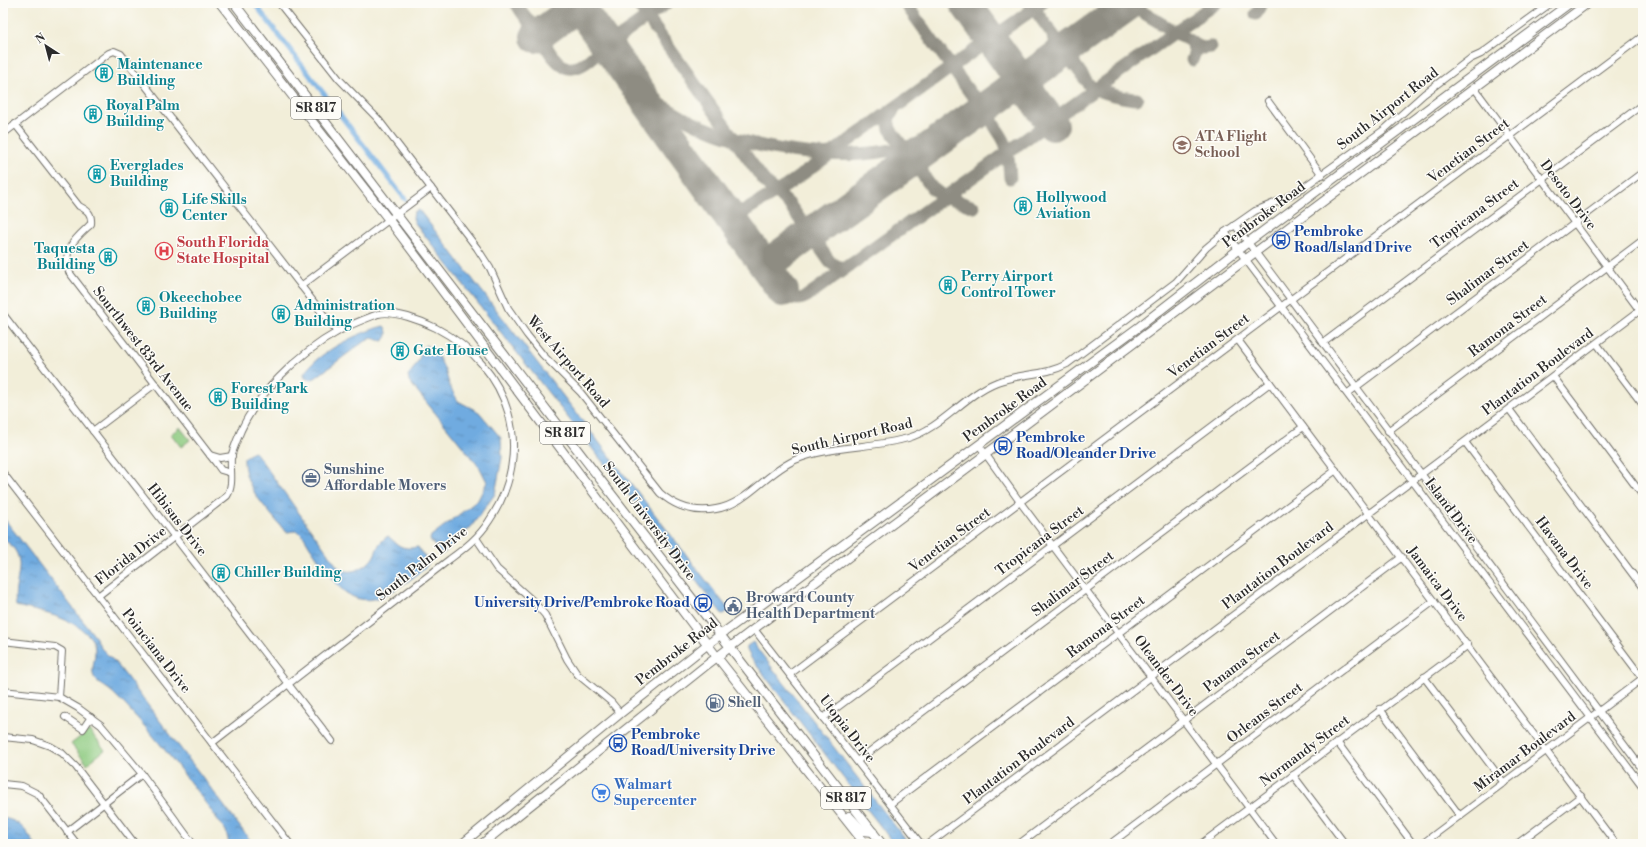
<svg xmlns="http://www.w3.org/2000/svg" width="1646" height="847" viewBox="0 0 1646 847" font-family="'Libre Bodoni',serif">
<style>
.pitch{fill:#8dca80;stroke:#5c7a56}
.water{fill:url(#water-ripples);stroke:#4e6b86}
.lines{fill:none;stroke-linecap:round;stroke-linejoin:round}
.canal{stroke:#70abe0;stroke-width:5}
.taxiway{stroke:#8e8c82;stroke-width:13}
.runway{stroke:#8e8c82;stroke-width:32}
.minor-casing{stroke:#716f68;stroke-width:8}
.major-casing{stroke:#716f68;stroke-width:10}
.minor{stroke:#fff;stroke-width:6}
.major{stroke:#fff;stroke-width:8}
.labels{text-anchor:middle;dominant-baseline:central;stroke-width:3;stroke-linejoin:round;paint-order:stroke}
.shield{fill:#fdfcf7;stroke:#6a6a68;stroke-width:1}
.shield-label{font-size:13px;font-weight:bold;fill:#2b2b2b}
.culture-label{font-size:14px;font-weight:bold;fill:#0d838f;stroke:#fdfcf7;text-anchor:start}
.street-label{font-size:14px;fill:#2b2b2b;stroke:#fdfcf7}
.education-label{font-size:14px;font-weight:bold;fill:#785e54;stroke:#fdfcf7;text-anchor:start}
.transit-label{font-size:14px;font-weight:bold;fill:#164399;stroke:#fdfcf7;text-anchor:start}
.health-label{font-size:14px;font-weight:bold;fill:#be3a42;stroke:#fdfcf7;text-anchor:start}
.service-label{font-size:14px;font-weight:bold;fill:#4e5e75;stroke:#fdfcf7;text-anchor:start}
.shop-label{font-size:14px;font-weight:bold;fill:#366cbe;stroke:#fdfcf7;text-anchor:start}
</style>
<defs>
<pattern id="water-ripples" width="26" height="14" patternUnits="userSpaceOnUse"><rect width="26" height="14" fill="#70abe0"/><path d="M2 4q2-2 4 0t4 0M15 11q2-2 4 0t4 0" fill="none" stroke="#5c8bb6"/></pattern>
</defs>
<rect width="100%" height="100%" fill="#fdfcf7"/>
<filter id="ink" filterUnits="userSpaceOnUse"><feTurbulence type="fractalNoise" baseFrequency=".025" numOctaves="2"/><feDisplacementMap in="SourceGraphic" scale="8" xChannelSelector="R" yChannelSelector="G"/><feConvolveMatrix kernelMatrix="1 2 1 2 8 2 1 2 1" color-interpolation-filters="sRGB"/></filter>
<filter id="wash" filterUnits="userSpaceOnUse"><feTurbulence type="fractalNoise" baseFrequency=".012" numOctaves="4" result="noise"/><feDisplacementMap in="SourceGraphic" scale="16" xChannelSelector="R" yChannelSelector="G"/><feGaussianBlur stdDeviation="0.9" result="paint"/><feColorMatrix in="noise" values="0 0 0 0 0 0 0 0 0 0 0 0 0 0 0 0 0 1.4 0 .05"/><feComposite in="paint" operator="in"/></filter>
<g filter="url(#wash)">
<rect width="100%" height="100%" fill="#f2eed9"/>
<g class="pitch">
<polygon points="180,427 190,440 181,447 171,434"/>
<polygon points="89,730 105,750 87,764 71,744"/>
</g>
<g class="water">
<polygon points="419,210 729,610 723,615 415,223 413,218 414,212"/>
<path d="M384 326C388 331 389 338 382 341L372 338 362 343 315 378 310 380 305 378 304 374C316 353 361 331 384 326Z"/>
<path d="M426 345 438 356 445 370 450 387 458 401 479 412 501 438 502 458 495 494 471 527 444 553 441 554 430 540 431 536 478 500 487 482 480 468 409 381 408 375C416 367 420 358 423 347Z"/>
<path d="M253 452 256 453 337 566C339 568 342 570 345 571 356 573 369 565 374 556 379 546 377 544 388 536 399 546 401 550 418 547L429 563C420 574 408 581 396 589 351 619 333 580 310 547 306 541 303 533 296 531 293 531 289 532 287 532L283 529C266 507 243 487 244 458Z"/>
<path d="M3 517 96 638 101 648 116 663 253 844H229L226 831C202 798 175 761 148 730 137 718 125 704 113 693 108 688 101 685 96 680 86 669 104 650 88 635 69 616 40 612 16 606 11 581 33 558 3 539Z"/>
<polygon points="753,642 760,652 909,844 894,844 751,658 747,650 747,646"/>
<path d="M3 818C21 821 25 830 35 844H3Z"/>
</g>
<g class="lines">
<polyline class="canal" points="254,3 405,199"/>
<g class="taxiway">
<path d="M516 3C524 16 533 32 550 27"/>
<path d="M637 3 762 178 769 186 789 204 830 262C838 269 844 268 852 264"/>
<path d="M905 3 971 94C980 102 989 101 1000 97 981 120 997 124 1005 143 1009 153 1009 167 1010 178"/>
<path d="M1030 3 1090 86C1099 92 1126 99 1137 99"/>
<polyline points="1116,14 1128,10 1139,10 1198,46 1203,48 1211,47"/>
<polyline points="1256,14 1260,8 1260,3"/>
<path d="M550 27C546 31 544 35 545 41 546 50 559 66 568 68 578 70 594 58 598 50 601 45 600 40 599 35"/>
<polyline points="984,29 994,33 1002,31 1042,3"/>
<polyline points="599,35 608,39 618,38 667,3"/>
<polyline points="1191,42 1195,52 1192,60"/>
<path d="M616 59C612 50 613 43 620 37"/>
<path d="M1045 65C1053 56 1057 48 1053 36"/>
<path d="M1075 66C1068 46 1088 35 1099 23 1105 17 1110 10 1114 3"/>
<path d="M627 74C639 87 652 100 668 109 745 157 875 173 957 128"/>
<polyline points="894,109 888,119 890,129 932,188 941,195 974,207"/>
<polyline points="1043,110 1051,115 1062,113 1216,3"/>
<path d="M924 176C918 163 923 155 933 146"/>
<polyline points="727,214 735,215 743,212 786,186 978,48 984,40 984,29"/>
<polyline points="745,238 738,223 740,217 746,211"/>
<path d="M783 291C790 299 797 302 807 296L1037 131C1044 125 1045 119 1043 110"/>
</g>
<g class="runway">
<polyline points="576,3 783,291"/>
<polyline points="965,3 1053,125"/>
<polyline points="536,37 582,3"/>
<polyline points="765,266 1131,3"/>
</g>
</g>
</g>
<g filter="url(#ink)">
<g class="lines">
<defs>
<g id="minor">
<path d="M279 3 339 79 378 119 477 248 490 268 508 308 527 335 543 355 581 393 660 493C676 507 695 513 716 509 747 504 767 472 795 460 828 446 873 448 908 438 942 428 964 395 997 382 1020 373 1045 376 1067 364L1176 282 1206 248 1225 232 1255 211 1284 199 1304 187 1385 129 1424 94 1470 59 1481 54 1551 3"/>
<polyline points="1475,89 1643,315"/>
<polyline points="1268,101 1322,175"/>
<path d="M15 124 79 206C87 210 92 213 91 224 75 239 62 248 69 272L216 463 221 470 231 473"/>
<polyline points="3,134 109,53 114,51 121,54 337,332"/>
<polyline points="1235,225 1643,770"/>
<polyline points="1225,232 1643,787"/>
<polyline points="301,286 431,188"/>
<polyline points="3,314 332,741"/>
<polyline points="1238,340 1616,844"/>
<polyline points="1323,343 1643,104"/>
<polyline points="1597,344 1643,405"/>
<polyline points="1553,376 1643,496"/>
<polyline points="1348,393 1643,172"/>
<polyline points="1509,409 1643,588"/>
<polyline points="93,431 155,384"/>
<polyline points="1388,431 1643,240"/>
<polyline points="1465,442 1643,679"/>
<polyline points="979,445 1020,502 1276,844"/>
<polyline points="210,455 220,458 232,456"/>
<polyline points="3,473 290,844"/>
<polyline points="476,538 497,569 533,601 545,615 567,659 577,674 611,702 620,713"/>
<path d="M98 596 227 496C234 485 230 470 231 458 232 452 235 446 237 440 253 396 299 353 339 331 351 324 365 319 378 314 394 310 422 321 436 328 510 366 537 451 489 521 479 537 465 548 450 559L212 743"/>
<polyline points="754,629 921,844"/>
<polyline points="3,641 55,647 62,651 59,697"/>
<polyline points="790,674 1643,36"/>
<polyline points="1424,677 1504,783"/>
<polyline points="3,691 59,697 78,708 101,725 142,774 193,844"/>
<polyline points="1380,709 1460,816"/>
<polyline points="65,717 83,729 91,717"/>
<polyline points="823,718 1270,383"/>
<polyline points="3,737 33,740 50,746 62,753 76,767 135,844"/>
<polyline points="1337,742 1413,844"/>
<polyline points="857,761 1303,427"/>
<polyline points="1293,775 1345,844"/>
<polyline points="3,784 22,786 38,794 77,844"/>
<polyline points="890,804 1336,470"/>
<polyline points="67,832 142,774"/>
<polyline points="928,844 1643,308"/>
<polyline points="1019,844 1402,557"/>
<polyline points="1110,844 1434,601"/>
<polyline points="1201,844 1468,645"/>
<polyline points="1422,844 1643,678"/>
<polyline points="1517,844 1581,796"/>
</g>
<g id="major">
<polyline points="220,3 389,220 717,657 865,844"/>
<path d="M234 3C451 283 664 565 882 844"/>
<polyline points="849,816 863,831 873,832"/>
<polyline points="462,844 621,713 708,644 1140,326 1239,249 1570,3"/>
<polyline points="482,844 704,667 871,540 1588,3"/>
</g>
</defs>
<use href="#minor" class="minor-casing"/>
<use href="#major" class="major-casing"/>
<use href="#minor" class="minor"/>
<use href="#major" class="major"/>
</g>
</g>
<defs>
<symbol id="building-ring" viewBox="-11 -11 22 22"><circle r="9.5" fill="#fdfcf7" stroke="#0f9aa8" stroke-width="1.5"/><path d="M-4-6H4V6H1V3H-1V6H-4ZM-2.5-4.3h1.7v1.8h-1.7ZM.8-4.3h1.7v1.8H.8ZM-2.5-1h1.7V.8h-1.7ZM.8-1h1.7V.8H.8Z" fill="#0f9aa8"/></symbol>
<symbol id="school-ring" viewBox="-11 -11 22 22"><circle r="9.5" fill="#fdfcf7" stroke="#8d6e63" stroke-width="1.5"/><path d="M0-5L7-2L0 1L-7-2ZM-4 1L0 2.5L4 1V4Q0 6-4 4Z" fill="#8d6e63"/></symbol>
<symbol id="bus-ring" viewBox="-11 -11 22 22"><circle r="9.5" fill="#fdfcf7" stroke="#1a4fb4" stroke-width="1.5"/><path d="M-5-6H5V4H4V6H2V4H-2V6H-4V4H-5ZM-3.5-4V0h7V-4ZM-3.5 1.2v1.5H-2V1.2ZM2 1.2v1.5H3.5V1.2Z" fill="#1a4fb4"/></symbol>
<symbol id="hospital-ring" viewBox="-11 -11 22 22"><circle r="9.5" fill="#fdfcf7" stroke="#e0444e" stroke-width="1.5"/><path d="M-5-5h3v3.5h4V-5h3V5h-3V1.5h-4V5h-3Z" fill="#e0444e"/></symbol>
<symbol id="office-ring" viewBox="-11 -11 22 22"><circle r="9.5" fill="#fdfcf7" stroke="#5c6f8a" stroke-width="1.5"/><path d="M-6-3h4V-5.5h4V-3h4V5H-6ZM-1-4.5V-3h2v-1.5ZM-6 0V1H6V0Z" fill="#5c6f8a"/></symbol>
<symbol id="civic-ring" viewBox="-11 -11 22 22"><circle r="9.5" fill="#fdfcf7" stroke="#5c6f8a" stroke-width="1.5"/><path d="M-.6-6.5H3V-4.5H.6V-3L4-1V1h2V6H-6V1h2V-1L-.6-3ZM-1.2 2.5V6h2.4V2.5Z" fill="#5c6f8a"/></symbol>
<symbol id="fuel-ring" viewBox="-11 -11 22 22"><circle r="9.5" fill="#fdfcf7" stroke="#5c6f8a" stroke-width="1.5"/><path d="M-5.5-6h7V0h2V4h1.3V-2.5L3-4.5l.8-.8L6-3V5H2.5V1h-1V6h-7ZM-4.2-4.7v3.2H.2V-4.7Z" fill="#5c6f8a"/></symbol>
<symbol id="supermarket-ring" viewBox="-11 -11 22 22"><circle r="9.5" fill="#fdfcf7" stroke="#3f7fe0" stroke-width="1.5"/><path d="M-6-5.5h2.5l.6 2H6L4.5 2H-2.5L-4.4-4H-6ZM-1.5 3.2a1.3 1.3 0 1 0 .1 0ZM3 3.2a1.3 1.3 0 1 0 .1 0Z" fill="#3f7fe0"/></symbol>
</defs>
<g fill-rule="evenodd">
<use href="#building-ring" x="94" y="63" width="20" height="20"/>
<use href="#building-ring" x="83" y="104" width="20" height="20"/>
<use href="#school-ring" x="1172" y="135" width="20" height="20"/>
<use href="#building-ring" x="87" y="164" width="20" height="20"/>
<use href="#building-ring" x="1013" y="196" width="20" height="20"/>
<use href="#building-ring" x="159" y="198" width="20" height="20"/>
<use href="#bus-ring" x="1271" y="230" width="20" height="20"/>
<use href="#hospital-ring" x="154" y="241" width="20" height="20"/>
<use href="#building-ring" x="98" y="247" width="20" height="20"/>
<use href="#building-ring" x="938" y="275" width="20" height="20"/>
<use href="#building-ring" x="136" y="296" width="20" height="20"/>
<use href="#building-ring" x="271" y="304" width="20" height="20"/>
<use href="#building-ring" x="390" y="341" width="20" height="20"/>
<use href="#building-ring" x="208" y="387" width="20" height="20"/>
<use href="#bus-ring" x="993" y="436" width="20" height="20"/>
<use href="#office-ring" x="301" y="468" width="20" height="20"/>
<use href="#building-ring" x="211" y="563" width="20" height="20"/>
<use href="#bus-ring" x="693" y="593" width="20" height="20"/>
<use href="#civic-ring" x="723" y="596" width="20" height="20"/>
<use href="#fuel-ring" x="705" y="693" width="20" height="20"/>
<use href="#bus-ring" x="608" y="733" width="20" height="20"/>
<use href="#supermarket-ring" x="591" y="783" width="20" height="20"/>
</g>
<g class="labels">
<g class="shield">
<rect x="291" y="97" width="50" height="22" rx="3"/>
<rect x="540" y="422" width="50" height="22" rx="3"/>
<rect x="821" y="787" width="50" height="22" rx="3"/>
</g>
<g class="shield-label">
<text x="316" y="108">SR 817</text>
<text x="565" y="433">SR 817</text>
<text x="846" y="798">SR 817</text>
</g>
<g class="culture-label">
<text x="117" y="65">Maintenance<tspan x="117" dy="16">Building</tspan></text>
<text x="106" y="106">Royal Palm<tspan x="106" dy="16">Building</tspan></text>
<text x="110" y="166">Everglades<tspan x="110" dy="16">Building</tspan></text>
<text x="1036" y="198">Hollywood<tspan x="1036" dy="16">Aviation</tspan></text>
<text x="182" y="200">Life Skills<tspan x="182" dy="16">Center</tspan></text>
<text x="95" y="249" text-anchor="end">Taquesta<tspan x="95" dy="16">Building</tspan></text>
<text x="961" y="277">Perry Airport<tspan x="961" dy="16">Control Tower</tspan></text>
<text x="159" y="298">Okeechobee<tspan x="159" dy="16">Building</tspan></text>
<text x="294" y="306">Administration<tspan x="294" dy="16">Building</tspan></text>
<text x="413" y="351">Gate House</text>
<text x="231" y="389">Forest Park<tspan x="231" dy="16">Building</tspan></text>
<text x="234" y="573">Chiller Building</text>
</g>
<g class="street-label">
<text transform="translate(1388 109) rotate(-38)">South Airport Road</text>
<text transform="translate(1469 151) rotate(-37)">Venetian Street</text>
<text transform="translate(1568 195) rotate(53)">Desoto Drive</text>
<text transform="translate(1475 214) rotate(-37)">Tropicana Street</text>
<text transform="translate(1264 215) rotate(-37)">Pembroke Road</text>
<text transform="translate(1488 273) rotate(-37)">Shalimar Street</text>
<text transform="translate(1508 326) rotate(-37)">Ramona Street</text>
<text transform="translate(1209 346) rotate(-37)">Venetian Street</text>
<text transform="translate(143 349) rotate(52)">Sourthwest 83rd Avenue</text>
<text transform="translate(568 362) rotate(49)">West Airport Road</text>
<text transform="translate(1538 372) rotate(-37)">Plantation Boulevard</text>
<text transform="translate(1005 410) rotate(-36)">Pembroke Road</text>
<text transform="translate(852 437) rotate(-13)">South Airport Road</text>
<text transform="translate(1451 511) rotate(53)">Island Drive</text>
<text transform="translate(177 520) rotate(52)">Hibisus Drive</text>
<text transform="translate(649 521) rotate(53)">South University Drive</text>
<text transform="translate(950 540) rotate(-37)">Venetian Street</text>
<text transform="translate(1040 541) rotate(-37)">Tropicana Street</text>
<text transform="translate(1564 553) rotate(53)">Havana Drive</text>
<text transform="translate(131 556) rotate(-38)">Florida Drive</text>
<text transform="translate(422 564) rotate(-38)">South Palm Drive</text>
<text transform="translate(1278 566) rotate(-37)">Plantation Boulevard</text>
<text transform="translate(1073 584) rotate(-37)">Shalimar Street</text>
<text transform="translate(1437 584) rotate(53)">Jamaica Drive</text>
<text transform="translate(1106 627) rotate(-37)">Ramona Street</text>
<text transform="translate(156 651) rotate(52)">Poinciana Drive</text>
<text transform="translate(677 652) rotate(-38)">Pembroke Road</text>
<text transform="translate(1242 662) rotate(-37)">Panama Street</text>
<text transform="translate(1166 676) rotate(53)">Oleander Drive</text>
<text transform="translate(1265 713) rotate(-37)">Orleans Street</text>
<text transform="translate(847 729) rotate(52)">Utopia Drive</text>
<text transform="translate(1305 751) rotate(-37)">Normandy Street</text>
<text transform="translate(1525 752) rotate(-37)">Miramar Boulevard</text>
<text transform="translate(1019 761) rotate(-37)">Plantation Boulevard</text>
</g>
<g class="education-label">
<text x="1195" y="137">ATA Flight<tspan x="1195" dy="16">School</tspan></text>
</g>
<g class="transit-label">
<text x="1294" y="232">Pembroke<tspan x="1294" dy="16">Road/Island Drive</tspan></text>
<text x="1016" y="438">Pembroke<tspan x="1016" dy="16">Road/Oleander Drive</tspan></text>
<text x="690" y="603" text-anchor="end">University Drive/Pembroke Road</text>
<text x="631" y="735">Pembroke<tspan x="631" dy="16">Road/University Drive</tspan></text>
</g>
<g class="health-label">
<text x="177" y="243">South Florida<tspan x="177" dy="16">State Hospital</tspan></text>
</g>
<g class="service-label">
<text x="324" y="470">Sunshine<tspan x="324" dy="16">Affordable Movers</tspan></text>
<text x="746" y="598">Broward County<tspan x="746" dy="16">Health Department</tspan></text>
<text x="728" y="703">Shell</text>
</g>
<g class="shop-label">
<text x="614" y="785">Walmart<tspan x="614" dy="16">Supercenter</tspan></text>
</g>
</g>
<rect width="1646" height="847" fill="none" stroke="#fdfcf7" stroke-width="16"/>
<g transform="translate(46 46) rotate(324)" stroke="#fdfcf7" stroke-width="3" paint-order="stroke">
<path d="M0-3L7 15L0 10L-7 15Z" fill="#2b2b2b"/>
<text y="-6" font-size="11" font-weight="bold" text-anchor="middle" fill="#2b2b2b">N</text>
</g>
</svg>
